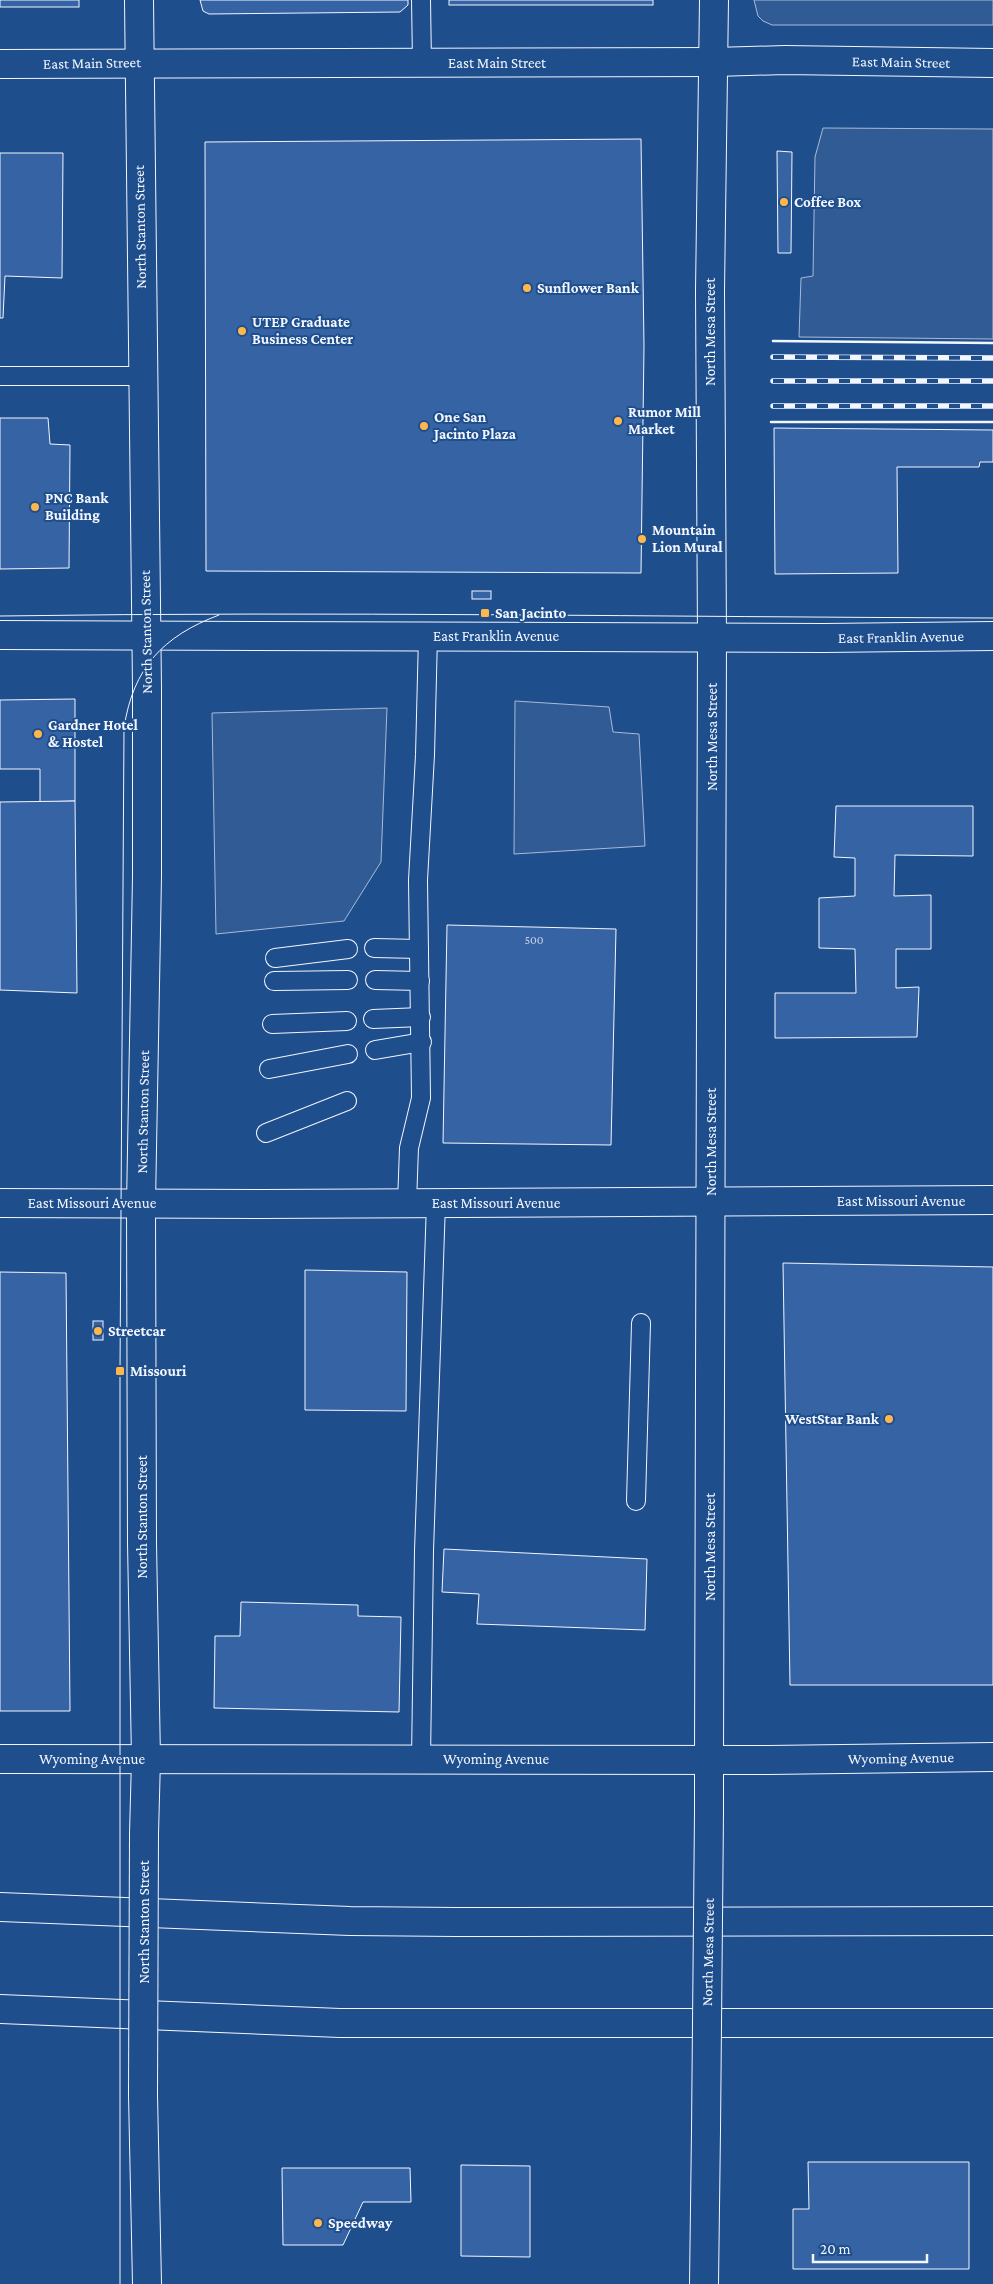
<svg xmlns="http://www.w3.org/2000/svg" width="993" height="2284" viewBox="0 0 993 2284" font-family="'Crimson Pro',serif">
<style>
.built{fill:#305b95;stroke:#a8bbd7}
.building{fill:#3563a3;stroke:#f2f6ff}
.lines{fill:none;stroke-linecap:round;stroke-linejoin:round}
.lane-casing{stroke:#f2f6ff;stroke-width:20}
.street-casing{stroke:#f2f6ff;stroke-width:30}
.secondary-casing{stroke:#f2f6ff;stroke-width:30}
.primary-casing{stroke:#f2f6ff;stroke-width:30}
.highway-casing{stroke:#f2f6ff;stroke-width:30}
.lane{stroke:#1f4e8c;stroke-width:18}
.street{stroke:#1f4e8c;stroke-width:28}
.secondary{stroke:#1f4e8c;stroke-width:28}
.primary{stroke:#1f4e8c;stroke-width:28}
.highway{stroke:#1f4e8c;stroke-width:28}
.tram{stroke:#f2f6ff;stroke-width:1}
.rail-casing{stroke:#f2f6ff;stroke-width:5.5}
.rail{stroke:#1f4e8c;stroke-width:4;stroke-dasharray:11;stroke-linecap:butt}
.secondary-bridge-casing{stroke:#f2f6ff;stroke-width:30;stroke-linecap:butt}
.primary-bridge-casing{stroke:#f2f6ff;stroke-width:30;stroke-linecap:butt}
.secondary-bridge{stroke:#1f4e8c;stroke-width:28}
.primary-bridge{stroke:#1f4e8c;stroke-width:28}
.wall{stroke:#f2f6ff;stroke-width:2.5}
.poi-dot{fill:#ffb74d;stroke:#1f4e8c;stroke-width:2}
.labels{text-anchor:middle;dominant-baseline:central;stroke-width:4;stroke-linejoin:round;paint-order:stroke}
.number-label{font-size:12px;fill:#c3d1e8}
.street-label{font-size:15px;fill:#f2f6ff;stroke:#1f4e8c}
.poi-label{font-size:15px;font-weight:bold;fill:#f2f6ff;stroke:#1f4e8c;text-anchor:start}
</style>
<rect width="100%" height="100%" fill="#1f4e8c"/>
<g class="built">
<polygon points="754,0 993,0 993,25 772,25 763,21 758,16"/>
<polygon points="823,128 993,129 993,339 799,337 801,278 813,276 815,157"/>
<polygon points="515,701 609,707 613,732 639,734 645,846 514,854"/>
<polygon points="387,708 381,862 344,921 216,934 212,713"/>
</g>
<g class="building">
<rect x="0" y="0" width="79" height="7"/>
<polygon points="200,0 408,0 408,5 400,12 209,14 203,11"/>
<rect x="449" y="0" width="204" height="5"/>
<polygon points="641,139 644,346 641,573 206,571 205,142"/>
<polygon points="777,151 792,152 791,253 778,253"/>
<polygon points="0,153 63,153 62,278 5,276 3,318 0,318"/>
<polygon points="0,418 48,418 50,444 70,445 69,568 0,569"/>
<polygon points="774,428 993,430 993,462 980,462 979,467 897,467 898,573 775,574"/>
<rect x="472" y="591" width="19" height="8"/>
<polygon points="75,699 75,801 40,802 40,769 0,769 0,700"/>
<polygon points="75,801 77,993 0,990 0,802"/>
<polygon points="836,806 973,806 973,856 895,855 894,896 931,895 931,949 896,949 896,988 919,987 917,1037 775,1038 775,993 856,993 855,949 819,948 819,898 855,896 855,858 834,857"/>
<polygon points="447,925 616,929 611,1145 443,1143"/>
<polygon points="783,1263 993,1267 993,1685 790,1685"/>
<polygon points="305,1270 407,1272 406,1411 305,1410"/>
<polygon points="0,1272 66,1273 70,1711 0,1711"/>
<rect x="93" y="1321" width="10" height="19"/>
<polygon points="444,1549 647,1559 645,1630 477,1624 479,1594 442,1592"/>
<polygon points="241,1602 358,1605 358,1616 401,1617 399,1712 214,1708 215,1636 240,1636"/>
<polygon points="808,2162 969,2162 969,2269 793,2269 793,2209 809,2209"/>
<polygon points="461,2165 530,2166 530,2257 461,2256"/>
<polygon points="282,2168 410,2168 411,2202 363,2202 343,2245 283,2245"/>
</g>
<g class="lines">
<defs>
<g id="lane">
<polyline points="421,0 422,63"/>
<polyline points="0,376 142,376"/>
<polyline points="374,948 419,949"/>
<polyline points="275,958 348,949"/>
<polyline points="375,980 420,981"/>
<polyline points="274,981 348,980"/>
<polyline points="373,1019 421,1017"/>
<polyline points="272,1024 347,1021"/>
<polyline points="375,1050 422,1042"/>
<polyline points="269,1069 348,1054"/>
<polyline points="266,1133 347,1101"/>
<polyline points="407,1203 409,1148 421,1098 418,880 425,755 428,636"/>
<polyline points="636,1501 641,1323"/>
<polyline points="421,1759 424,1551 436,1203"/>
</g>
<polyline id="street" points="715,62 785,60 993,63"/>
<g id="secondary">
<polyline points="139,0 147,688 147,876 141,1204 142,1543 146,1759 144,1834"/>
<polyline points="0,64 715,62"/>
<polyline points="0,635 824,638 993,636"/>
<polyline points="0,1203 261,1204 993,1200"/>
<polyline points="0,1759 768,1760 993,1757"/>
<polyline points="709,1760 712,637 710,291 714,0"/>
<polyline points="143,2095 147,2284"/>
</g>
<g id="primary">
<polyline points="709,1812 709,1760"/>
<polyline points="704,2284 706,2130"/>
</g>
<g id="highway">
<polyline points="0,1907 350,1921 456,1922 993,1921"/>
<polyline points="0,2009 340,2023 993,2023"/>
</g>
</defs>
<use href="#lane" class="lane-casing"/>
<use href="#street" class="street-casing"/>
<use href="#secondary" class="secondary-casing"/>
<use href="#primary" class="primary-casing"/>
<use href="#highway" class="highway-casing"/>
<use href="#lane" class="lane"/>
<use href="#street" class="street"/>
<use href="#secondary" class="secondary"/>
<use href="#primary" class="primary"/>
<use href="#highway" class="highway"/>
<g class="tram">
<path d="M0 616C331 611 662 617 993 618"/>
<path d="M120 2284V1371L124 728C133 668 163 636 219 615"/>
</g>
<defs>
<g id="rail">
<polyline points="773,357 993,358"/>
<polyline points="773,381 993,381"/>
<polyline points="773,406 993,406"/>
</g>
</defs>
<use href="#rail" class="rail-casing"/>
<use href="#rail" class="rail"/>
<defs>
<polyline id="secondary-bridge" points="143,2095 144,1834"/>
<polyline id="primary-bridge" points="706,2130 709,1812"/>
</defs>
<use href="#secondary-bridge" class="secondary-bridge-casing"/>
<use href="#primary-bridge" class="primary-bridge-casing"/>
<use href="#secondary-bridge" class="secondary-bridge"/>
<use href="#primary-bridge" class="primary-bridge"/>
<g class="wall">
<polyline points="773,341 993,343"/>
<polyline points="771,422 993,422"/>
</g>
</g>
<g class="poi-dot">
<circle cx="784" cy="202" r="5"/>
<circle cx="527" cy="288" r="5"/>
<circle cx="242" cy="331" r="5"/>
<circle cx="618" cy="421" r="5"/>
<circle cx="424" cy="426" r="5"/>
<circle cx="35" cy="507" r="5"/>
<circle cx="642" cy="539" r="5"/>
<rect x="480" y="608" width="10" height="10" rx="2.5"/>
<circle cx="38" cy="734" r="5"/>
<circle cx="98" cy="1331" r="5"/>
<rect x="115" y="1366" width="10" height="10" rx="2.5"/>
<circle cx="889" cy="1419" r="5"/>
<circle cx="318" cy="2223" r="5"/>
</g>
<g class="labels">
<g class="number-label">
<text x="534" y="940">500</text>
</g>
<g class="street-label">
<text transform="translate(901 62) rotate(1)">East Main Street</text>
<text transform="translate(92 63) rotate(-1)">East Main Street</text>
<text x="497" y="63">East Main Street</text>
<text transform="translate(140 227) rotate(-91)">North Stanton Street</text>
<text transform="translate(710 332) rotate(-90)">North Mesa Street</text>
<text transform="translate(146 632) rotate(-91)">North Stanton Street</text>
<text x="496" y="636">East Franklin Avenue</text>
<text transform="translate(901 637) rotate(-1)">East Franklin Avenue</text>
<text transform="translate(712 737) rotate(-90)">North Mesa Street</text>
<text transform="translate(143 1112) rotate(-89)">North Stanton Street</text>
<text transform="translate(711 1142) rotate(-90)">North Mesa Street</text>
<text x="901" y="1201">East Missouri Avenue</text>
<text x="92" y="1203">East Missouri Avenue</text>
<text x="496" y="1203">East Missouri Avenue</text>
<text transform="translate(142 1517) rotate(-90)">North Stanton Street</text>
<text transform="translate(710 1547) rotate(-90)">North Mesa Street</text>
<text transform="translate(901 1758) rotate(-1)">Wyoming Avenue</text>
<text x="92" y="1759">Wyoming Avenue</text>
<text x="496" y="1759">Wyoming Avenue</text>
<text transform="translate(144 1922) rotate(-90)">North Stanton Street</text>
<text transform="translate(708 1952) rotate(-89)">North Mesa Street</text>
</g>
<g class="poi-label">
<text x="794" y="202">Coffee Box</text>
<text x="537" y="288">Sunflower Bank</text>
<text x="252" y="322">UTEP Graduate<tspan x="252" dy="17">Business Center</tspan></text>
<text x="628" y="412">Rumor Mill<tspan x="628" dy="17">Market</tspan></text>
<text x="434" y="417">One San<tspan x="434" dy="17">Jacinto Plaza</tspan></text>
<text x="45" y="498">PNC Bank<tspan x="45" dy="17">Building</tspan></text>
<text x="652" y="530">Mountain<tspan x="652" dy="17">Lion Mural</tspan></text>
<text x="495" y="613">San Jacinto</text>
<text x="48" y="725">Gardner Hotel<tspan x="48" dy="17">&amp; Hostel</tspan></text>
<text x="108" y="1331">Streetcar</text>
<text x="130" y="1371">Missouri</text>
<text x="879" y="1419" text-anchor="end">WestStar Bank</text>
<text x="328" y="2223">Speedway</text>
</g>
</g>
<path d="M813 2254v8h114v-8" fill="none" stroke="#f2f6ff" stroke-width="2.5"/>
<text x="820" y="2254" font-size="15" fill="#f2f6ff" stroke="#1f4e8c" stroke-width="4" paint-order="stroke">20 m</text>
</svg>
